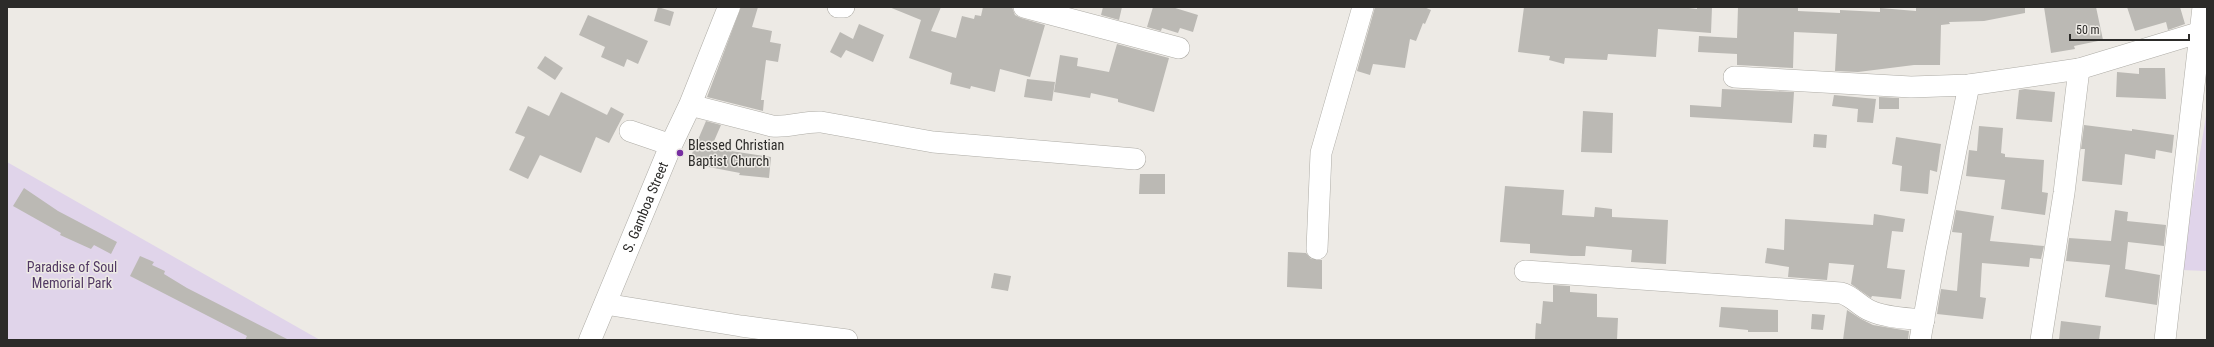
<svg xmlns="http://www.w3.org/2000/svg" width="2214" height="347" viewBox="0 0 2214 347" font-family="'Roboto Condensed',sans-serif">
<style>
.green{fill:#e0d4ea}
.building{fill:#bbb9b4}
.lines{fill:none;stroke-linecap:round;stroke-linejoin:round}
.minor-casing{stroke:#aeaca6;stroke-width:22}
.major-casing{stroke:#aeaca6;stroke-width:23}
.minor{stroke:#fff;stroke-width:21}
.major{stroke:#fff;stroke-width:22}
.poi-dot{fill:#762ea1;stroke:#edeae5;stroke-width:1.5}
.labels{text-anchor:middle;dominant-baseline:central;stroke-width:3;stroke-linejoin:round;paint-order:stroke}
.poi-label{font-size:14px;fill:#2c2b29;stroke:#edeae5;text-anchor:start}
.street-label{font-size:14px;fill:#2c2b29;stroke:#edeae5}
.park-label{font-size:14px;fill:#523964;stroke:#edeae5}
</style>
<rect width="100%" height="100%" fill="#edeae5"/>
<g class="green">
<polygon points="2206,116 2207,271 2181,270"/>
<polygon points="7,162 320,340 7,340"/>
</g>
<g class="building">
<polygon points="658,7 674,12 670,26 654,21"/>
<polygon points="741,7 758,7 752,27 772,31 770,42 781,44 778,62 766,60 761,100 764,100 763,111 707,97"/>
<polygon points="889,7 941,7 931,31 956,38 962,16 974,19 975,15 981,16 983,7 1012,7 1015,15 1021,18 1045,25 1030,77 1000,69 995,92 971,86 970,89 950,84 952,73 909,58 921,20"/>
<polygon points="1103,7 1122,7 1119,20 1101,15"/>
<polygon points="1153,7 1172,7 1198,15 1193,32 1180,28 1178,33 1162,28 1161,31 1147,27"/>
<polygon points="1375,7 1424,7 1431,10 1425,24 1423,23 1416,41 1410,39 1405,68 1373,64 1370,75 1357,71"/>
<polygon points="1524,7 1681,7 1697,9 1697,7 1712,7 1711,33 1658,29 1656,57 1608,54 1607,60 1565,58 1564,64 1549,60 1550,56 1518,52"/>
<polygon points="1738,7 1798,7 1798,11 1840,13 1840,10 1880,12 1880,8 1916,11 1916,7 2025,7 2025,13 1984,21 1949,22 1950,24 1941,25 1940,65 1914,65 1858,72 1835,71 1837,34 1794,32 1793,68 1737,65 1737,54 1698,52 1699,36 1737,38"/>
<polygon points="2044,7 2096,7 2103,40 2074,46 2075,49 2051,53"/>
<polygon points="2127,7 2180,7 2185,24 2168,30 2166,22 2135,31"/>
<polygon points="588,15 648,41 638,64 627,59 624,67 601,57 605,47 579,35"/>
<polygon points="859,24 884,35 873,62 846,50 841,58 830,52 840,32 853,39"/>
<polygon points="1117,44 1169,58 1154,112 1118,102 1118,99 1091,93 1090,98 1054,92 1060,55 1078,58 1077,66 1109,72"/>
<polygon points="545,56 563,68 555,80 537,68"/>
<polygon points="2139,68 2165,68 2166,99 2116,97 2117,72 2139,74"/>
<polygon points="1027,79 1055,82 1052,101 1024,97"/>
<polygon points="1722,89 1794,92 1792,123 1690,117 1690,105 1721,107"/>
<polygon points="2025,89 2055,92 2052,122 2016,119 2019,90"/>
<polygon points="561,92 607,115 611,107 624,114 609,143 596,137 581,173 540,155 528,179 509,170 525,137 515,133 528,106 549,116"/>
<polygon points="1834,95 1876,99 1873,123 1857,122 1858,109 1832,106"/>
<polygon points="1879,97 1899,98 1899,109 1879,109"/>
<polygon points="1583,111 1613,113 1612,153 1581,152"/>
<polygon points="706,121 721,125 711,148 771,157 769,178 739,175 740,173 688,163"/>
<polygon points="2084,125 2132,131 2132,129 2174,135 2172,153 2156,150 2155,159 2125,154 2122,185 2082,181 2085,149 2081,149"/>
<polygon points="1979,126 2003,128 2001,153 2005,154 2005,157 2044,160 2042,192 2048,193 2045,215 2001,209 2005,180 1966,176 1969,150 1977,151"/>
<polygon points="1814,134 1827,135 1826,148 1813,147"/>
<polygon points="1896,137 1941,144 1937,172 1930,170 1928,194 1900,191 1902,166 1892,164"/>
<polygon points="1140,174 1165,174 1165,194 1139,194"/>
<polygon points="1505,186 1564,190 1562,215 1594,217 1595,207 1612,209 1612,217 1668,220 1666,264 1631,262 1632,250 1586,246 1585,256 1571,256 1530,253 1530,244 1500,242"/>
<polygon points="24,188 58,211 117,242 111,254 94,245 91,249 60,235 61,233 13,206"/>
<polygon points="1956,210 1994,216 1990,241 2044,246 2041,259 2030,258 2029,267 1982,263 1980,297 1986,298 1983,319 1937,314 1941,289 1957,291 1962,233 1952,232"/>
<polygon points="2115,210 2128,212 2127,221 2166,225 2164,246 2128,242 2125,269 2160,275 2157,305 2105,297 2110,265 2066,261 2069,238 2111,241"/>
<polygon points="1874,214 1905,219 1903,232 1892,231 1887,268 1905,270 1901,299 1872,296 1871,298 1851,284 1854,265 1829,263 1827,280 1788,277 1789,267 1765,263 1767,248 1784,250 1785,219 1873,225"/>
<polygon points="1288,252 1306,253 1311,259 1322,260 1322,289 1287,287"/>
<polygon points="140,256 154,262 152,265 165,271 164,274 187,288 289,340 245,340 247,336 130,276"/>
<polygon points="994,273 1011,276 1008,291 991,288"/>
<polygon points="1553,285 1570,286 1570,292 1597,294 1597,317 1618,318 1617,340 1535,340 1536,323 1541,324 1543,301 1553,302"/>
<polygon points="1721,307 1778,310 1778,332 1748,332 1748,330 1719,327"/>
<polygon points="1847,310 1861,319 1873,325 1909,331 1908,340 1843,340"/>
<polygon points="1812,314 1825,315 1823,330 1811,329"/>
<polygon points="2061,321 2101,326 2099,340 2059,340"/>
</g>
<g class="lines">
<defs>
<g id="minor">
<polyline points="838,7 844,7"/>
<polyline points="1024,7 1179,48"/>
<polyline points="1734,77 1911,87 1969,85 2079,69 2201,32"/>
<path d="M690 105 772 126C788 128 804 121 821 122L933 142 1135 159"/>
<polyline points="630,131 671,145"/>
<polyline points="1317,249 1321,153 1363,7"/>
<path d="M1525 271 1841 293C1853 296 1860 307 1871 311 1887 318 1906 318 1924 320"/>
<polyline points="605,304 741,326 847,340"/>
<polyline points="1920,340 1936,250 1969,85"/>
<polyline points="2041,340 2064,193 2079,69"/>
<polyline points="2165,340 2203,7"/>
</g>
<g id="major">
<path id="s1" d="M590 340 671 145 690 105 729 7"/>
</g>
</defs>
<use href="#minor" class="minor-casing"/>
<use href="#major" class="major-casing"/>
<use href="#minor" class="minor"/>
<use href="#major" class="major"/>
</g>
<circle class="poi-dot" cx="680" cy="153" r="4"/>
<g class="labels">
<g class="poi-label">
<text x="688" y="145">Blessed Christian<tspan x="688" dy="16">Baptist Church</tspan></text>
</g>
<g class="street-label">
<text stroke="none"><textPath href="#s1" startOffset="144">S. Gamboa Street</textPath></text>
</g>
<g class="park-label">
<text x="72" y="267">Paradise of Soul<tspan x="72" dy="16">Memorial Park</tspan></text>
</g>
</g>
<rect width="2214" height="347" fill="none" stroke="#2c2b29" stroke-width="16"/>
<path d="M2070 34v6h119v-6" fill="none" stroke="#2c2b29" stroke-width="2"/>
<text x="2076" y="34" font-size="12" fill="#2c2b29" stroke="#edeae5" stroke-width="3" paint-order="stroke">50 m</text>
</svg>
